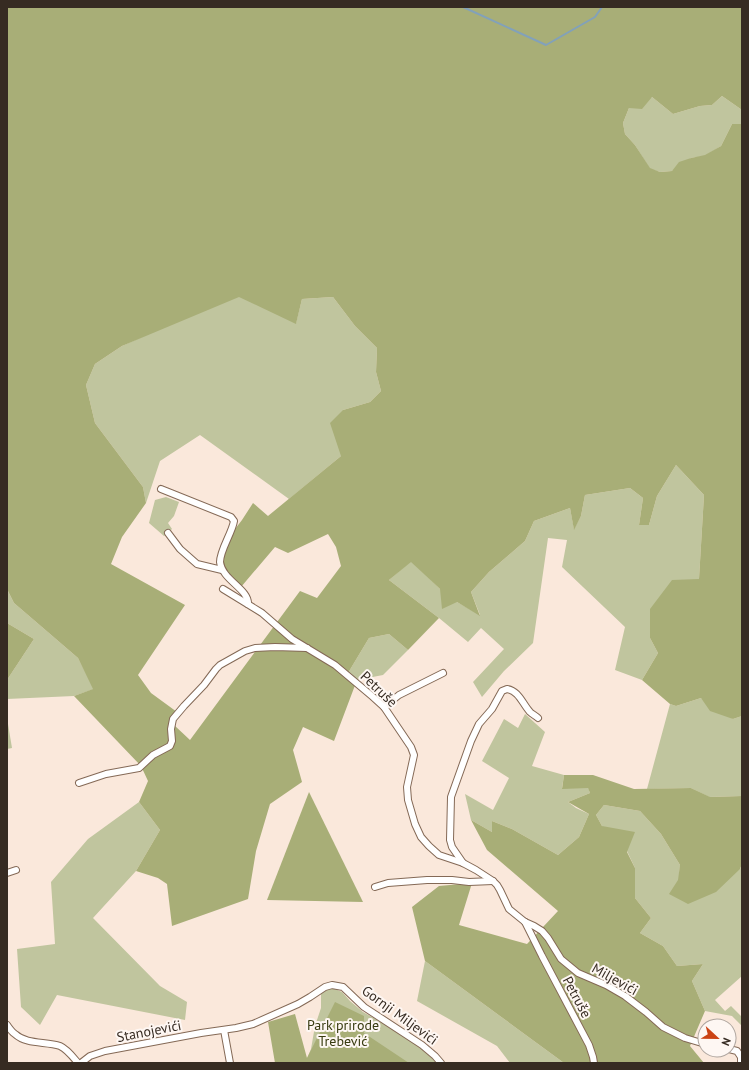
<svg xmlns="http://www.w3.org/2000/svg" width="749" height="1070" viewBox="0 0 749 1070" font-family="'PT Sans',sans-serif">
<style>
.green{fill:#c0c59e}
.forest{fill:#a8ae77;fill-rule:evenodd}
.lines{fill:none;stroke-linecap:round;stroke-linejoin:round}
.stream{stroke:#82a1ba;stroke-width:2}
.minor-casing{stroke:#846956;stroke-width:8}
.minor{stroke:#fff;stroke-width:6}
.labels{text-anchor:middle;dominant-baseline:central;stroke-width:4;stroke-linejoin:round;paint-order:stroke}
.street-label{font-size:14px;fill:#362b22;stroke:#fef7f3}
.park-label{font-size:14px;fill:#393c11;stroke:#fef7f3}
</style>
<rect width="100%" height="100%" fill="#fae8db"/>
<g class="green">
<polygon points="722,96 742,110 742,124 732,124 721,146 705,156 691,158 672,171 660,172 650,169 635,145 625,134 623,123 629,108 652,97 673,114 700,106 712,105"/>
<polygon points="236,294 296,323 302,299 333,297 355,326 377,348 376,372 381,391 370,402 343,410 341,456 289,499 200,435 160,461 146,503 143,487 95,423 86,385 95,364 122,346"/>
<polygon points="676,465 704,495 699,579 650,638 658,653 642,680 615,670 625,627 562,567 567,540 548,538 533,643 504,671 482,697 473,682 504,649 481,628 468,642 439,618 389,580 411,561 440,589 457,602 480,615 471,592 489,572 525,541 534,521 570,508 574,529 581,516 585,495 630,488 643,498 639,525 649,525 657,496"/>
<polygon points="166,497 179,502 174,516 168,523 172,529 164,536 149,523 155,500"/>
<polygon points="7,589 14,603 78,658 94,689 74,696 7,699 7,680 34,639 7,623"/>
<polygon points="389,634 408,650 383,675 357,680 348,673 369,638"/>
<polygon points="701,698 733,719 742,716 742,796 709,797 691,788 647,789 670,704 676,706"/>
<polygon points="525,714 545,732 532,766 564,775 562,788 588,787 590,793 568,802 576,808 589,814 579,837 558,855 512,829 492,821 492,832 471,820 465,794 493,810 509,778 482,761 504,719 518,728"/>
<polygon points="7,718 12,748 7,749"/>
<polygon points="139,802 160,830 136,871 93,918 160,986 187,1002 185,1020 57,995 40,1025 21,1007 17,949 55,944 51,882 88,839"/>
<polygon points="604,805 640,811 661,834 680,865 679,880 740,869 742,864 742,976 715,1000 725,1011 731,1006 742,1017 742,1026 732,1016 705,1011 692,981 703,964 677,966 663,946 640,933 651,918 635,898 635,868 627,851 602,826 596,815"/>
<polygon points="425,961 564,1063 510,1063 497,1046 417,1001"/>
<polygon points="330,988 335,989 342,992 350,1001 363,1012 386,1025 416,1043 438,1063 305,1063 311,1049 315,1026 321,1008 321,992"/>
</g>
<g class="forest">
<path d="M7 7H742V110L722 96 712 105 700 106 673 114 652 97 642 109 629 108 623 123 625 134 635 145 650 168 660 172 672 171 679 162 691 158 705 155 721 146 732 124H742V716L733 719 710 711 701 698 676 706 670 704 642 680 658 653 650 638V609L672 580 699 579 704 495 676 465 657 496 649 525H639L643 498 630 488 585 495 581 516 574 530 570 508 534 521 525 541 489 572 471 592 480 616 457 602 442 609 440 589 411 562 389 580 439 618 408 650 389 634 369 638 348 673 357 680 334 741 303 727 293 750 302 782 270 804 256 851 248 899 172 926 167 884 158 878 136 871 160 830 139 802 148 781 141 766 74 696 93 689 78 658 14 603 7 589ZM239 297 296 324 302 299 333 297 355 326 377 348 376 372 381 391 370 402 343 410 330 423 341 456 268 516 253 503 242 520 235 529 221 562 226 573 241 587 275 547 288 553 328 534 336 547 341 566 317 598 300 591 190 740 174 725 177 712 151 693 138 675 185 605 111 564 122 537 146 503 143 487 95 423 86 385 95 364 122 346Z"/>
<polygon points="7,623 34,639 7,680"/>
<polygon points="564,775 593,775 634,789 691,788 710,797 742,796 742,864 740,869 716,892 688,904 669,894 678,880 680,865 661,834 640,811 604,805 596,815 602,826 635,832 627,852 635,868 635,898 651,918 640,933 663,946 677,966 703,964 692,981 705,1011 690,1046 704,1063 564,1063 425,961 412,907 439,886 472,883 459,925 527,944 558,911 487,850 471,820 492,832 492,821 512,829 558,855 579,837 589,814 568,802 590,793 588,788 562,789"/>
<polygon points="309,792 363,902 267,900"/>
<polygon points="335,1002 364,1016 364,1033 409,1063 275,1063 268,1022 295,1014 307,1058"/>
</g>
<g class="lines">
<polyline class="stream" points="463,7 546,45 595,17 602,7"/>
<defs>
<g id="minor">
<path d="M161 489 231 517 234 521C232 533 220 550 220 562 222 580 249 589 248 604"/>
<polyline points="168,533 180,549 197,564 222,570"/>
<polyline points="223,589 262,613 292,639 335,665 373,697 384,707 411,747 414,755 407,787 408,800 415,824 421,837 429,846 439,855 463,863 476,870 493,881 497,885 500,890 509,909 525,922 534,926 542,931 548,938 561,959 578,973 606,985 625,996 646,1012 663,1027 685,1038 705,1044"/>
<polyline points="384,707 399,695 443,673"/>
<polyline points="79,783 106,774 139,768 153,755 170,746 172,741 171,729 173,719 184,706 204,685 216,669 220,665 245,651 255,648 275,647 307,648"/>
<path d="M463 863 452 847 450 840 451 797 471 741 479 724 492 709 502 691 507 689C519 691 522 703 530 712 532 714 536 716 538 718"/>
<polyline points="7,873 16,870"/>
<polyline points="375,887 388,883 427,880 452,880 469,882 493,881"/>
<polyline points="525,922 542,956 589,1045 593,1057 594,1063"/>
<path d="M7 1025C9 1028 12 1032 15 1034 27 1045 46 1041 60 1046 67 1049 73 1057 78 1063"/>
<polyline points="224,1030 230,1063"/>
<polyline points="729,1049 737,1051 741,1057 741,1063"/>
<polyline points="81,1063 90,1056 105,1051 201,1033 236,1028 253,1024 298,1004 310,997 325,987 332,985 343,987 364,1007 422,1045 435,1056 441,1063"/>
</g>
</defs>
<use href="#minor" class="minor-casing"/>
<use href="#minor" class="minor"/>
</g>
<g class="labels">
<g class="street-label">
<text transform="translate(379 689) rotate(44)">Petruše</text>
<text transform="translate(615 979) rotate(29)">Miljevići</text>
<text transform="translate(577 997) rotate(62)">Petruše</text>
<text transform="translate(400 1015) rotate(36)">Gornji Miljevići</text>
<text transform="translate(149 1031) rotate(-11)">Stanojevići</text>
</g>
<g class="park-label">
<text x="343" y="1025">Park prirode<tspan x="343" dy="16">Trebević</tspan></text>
</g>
</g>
<rect width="749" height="1070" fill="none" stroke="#362b22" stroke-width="16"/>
<g transform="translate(717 1038) rotate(112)"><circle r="19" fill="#fef7f3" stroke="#aea59f"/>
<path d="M0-3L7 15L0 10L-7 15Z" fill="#cb4314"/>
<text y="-6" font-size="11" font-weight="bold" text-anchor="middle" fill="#362b22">N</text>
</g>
</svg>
